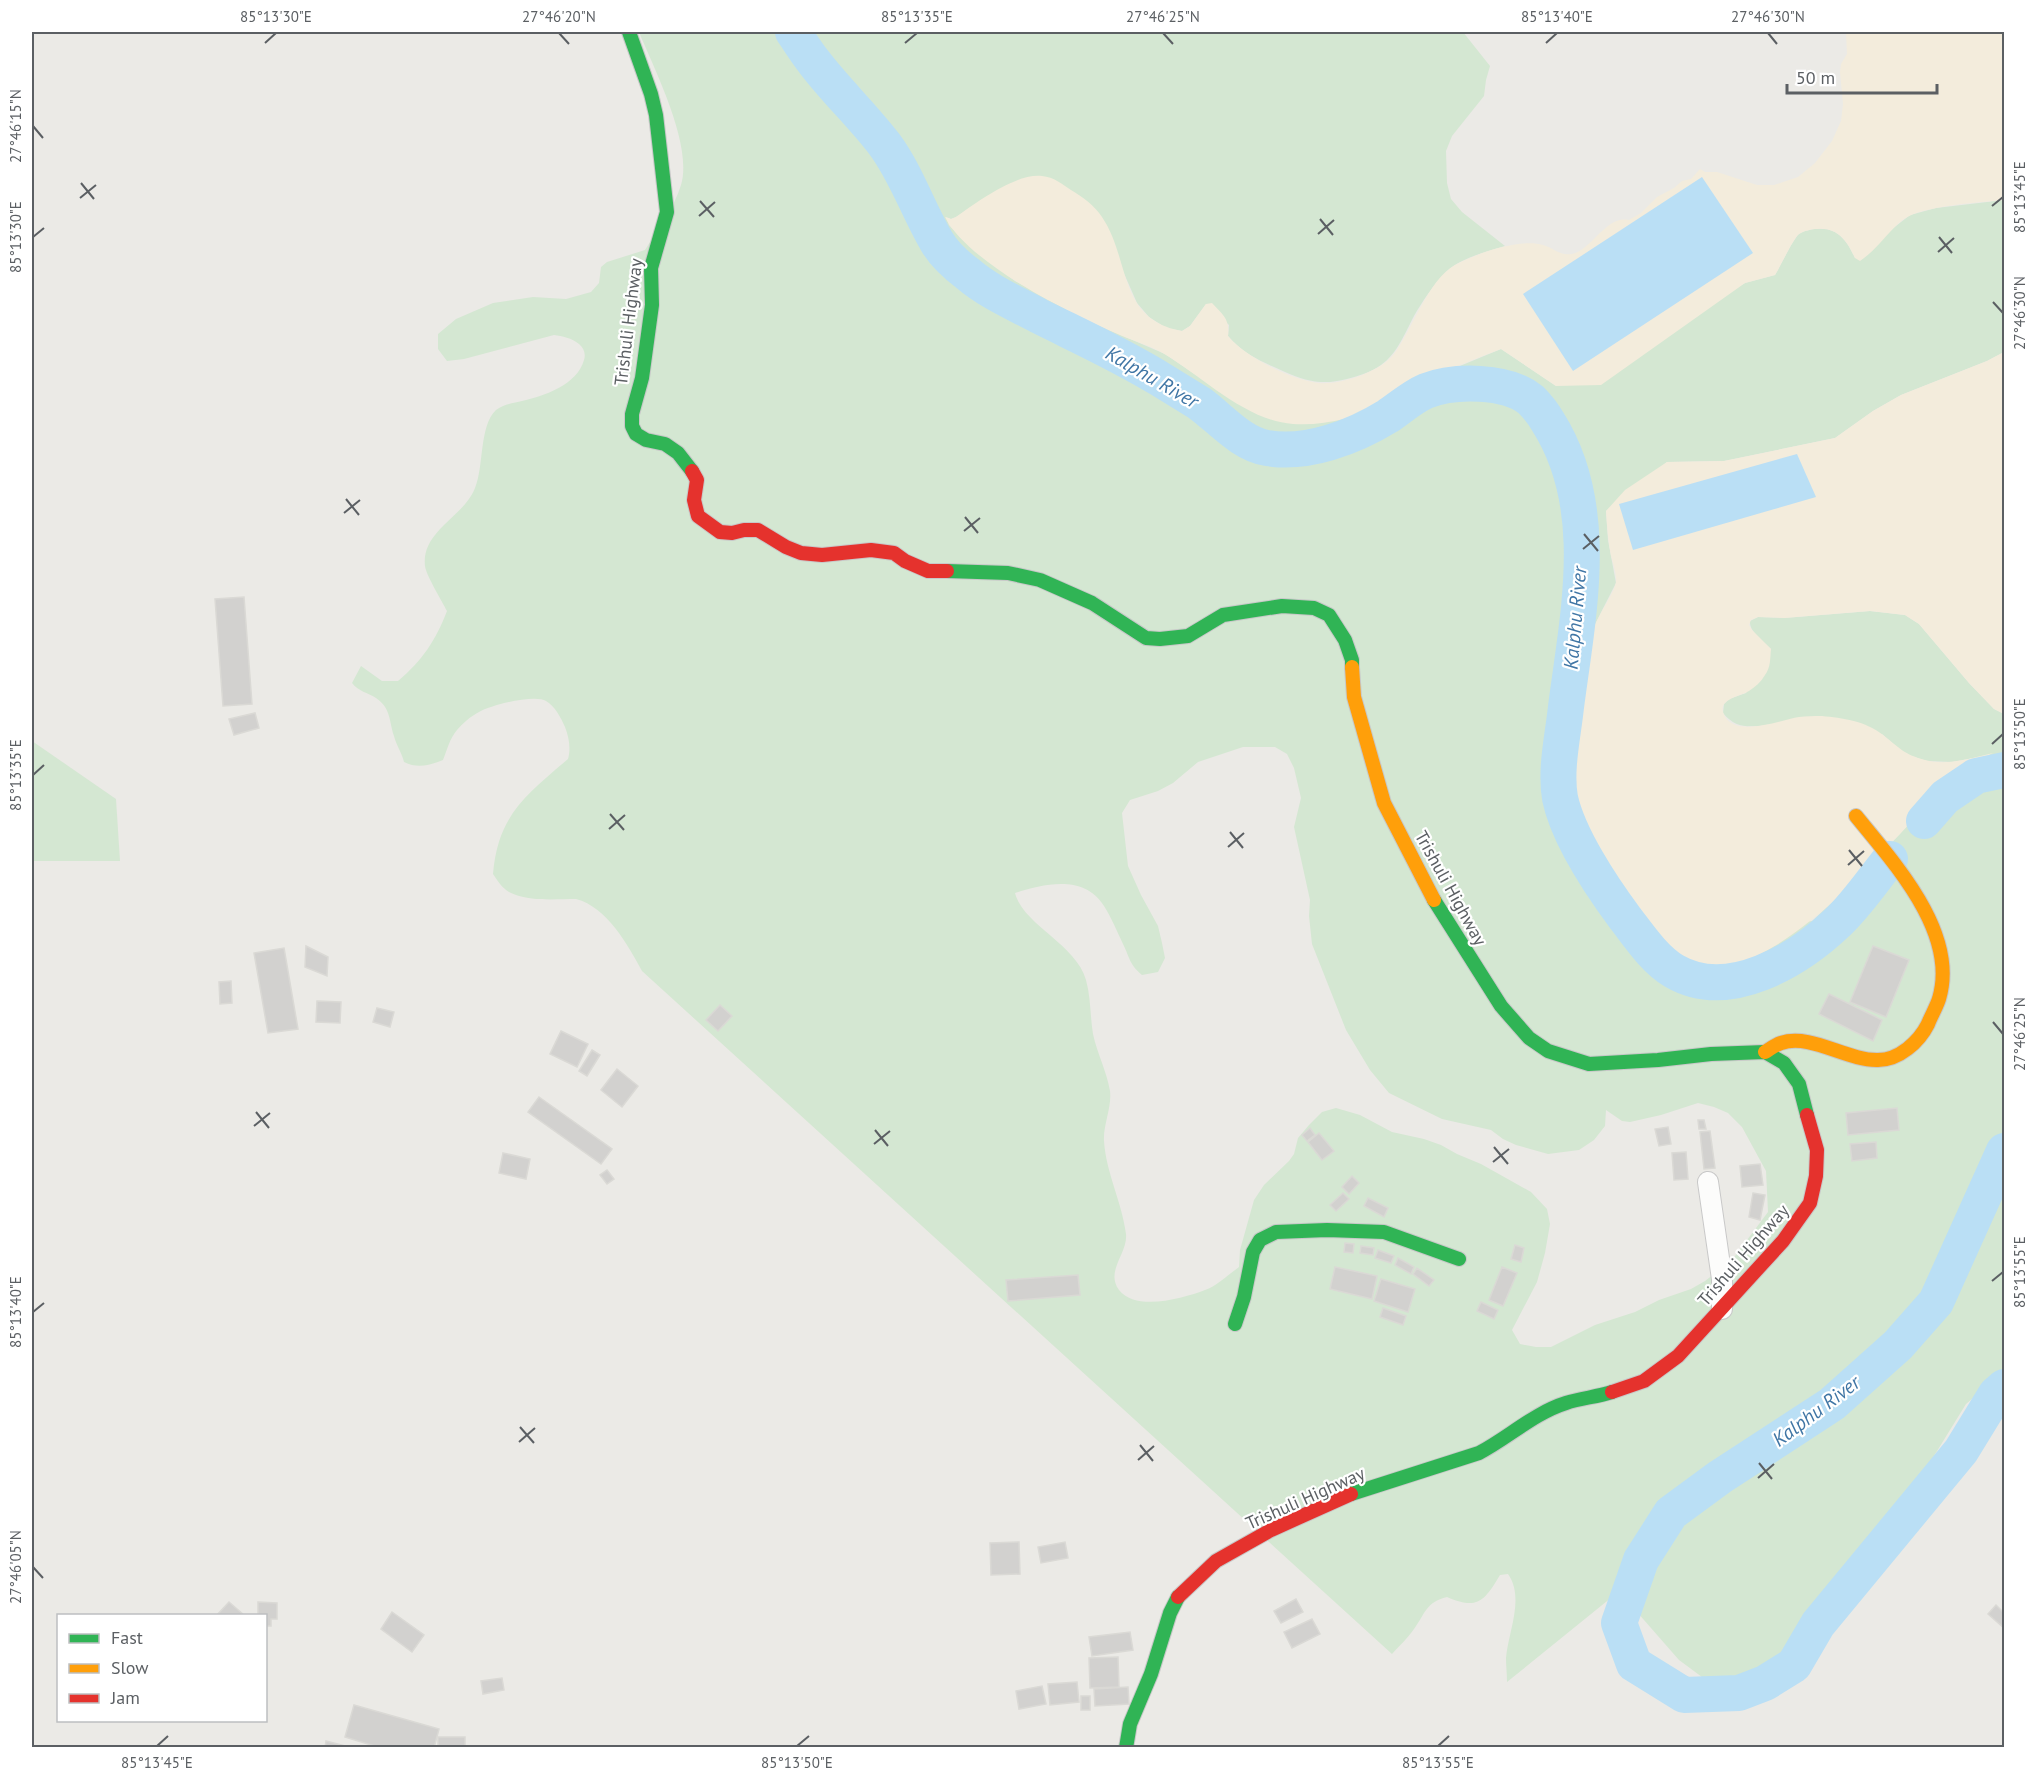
<svg xmlns="http://www.w3.org/2000/svg" width="2036" height="1779" viewBox="0 0 2036 1779" font-family="'PT Sans',sans-serif">
<style>
.green{fill:#d4e7d2;fill-rule:evenodd}
.sand{fill:#f3ecdc}
.water{fill:#badff5}
.lines{fill:none;stroke-linecap:round;stroke-linejoin:round}
.river{stroke:#badff5;stroke-width:36}
.building{fill:#d2d1cf;stroke:#dad9d5;stroke-width:1.5}
.street-casing{stroke:#c8c8c8;stroke-width:22}
.fast-casing{stroke:#c8c8c8;stroke-width:16}
.slow-casing{stroke:#c8c8c8;stroke-width:16}
.jam-casing{stroke:#c8c8c8;stroke-width:16}
.street{stroke:#fcfcfb;stroke-width:20}
.fast{stroke:#30b455;stroke-width:14}
.slow{stroke:#ff9f0a;stroke-width:14}
.jam{stroke:#e5322d;stroke-width:14}
.ticks{fill:none;stroke:#5b5f63;stroke-width:2}
.labels{text-anchor:middle;dominant-baseline:central;stroke-width:4.5;stroke-linejoin:round;paint-order:stroke}
.street-label{font-size:18px;fill:#5b5f63;stroke:#fff}
.water-label{font-size:20px;font-style:italic;fill:#4076a5;stroke:#fff}
.neatline{fill:none;stroke:#5b5f63;stroke-width:2}
.ticks-label{font-size:15px;text-anchor:middle;fill:#5b5f63}
</style>
<rect width="100%" height="100%" fill="#ebeae6"/>
<g class="green">
<path d="M639 32H1463L1490 66 1486 80 1484 96 1452 136 1446 151 1447 183 1451 199 1462 212 1505 246C1485 252 1461 258 1446 272 1434 284 1422 302 1414 316 1405 333 1397 354 1381 365 1371 372 1359 376 1347 379 1324 385 1307 382 1285 372 1263 362 1244 355 1228 336L1229 325 1206 304 1190 326 1182 331 1166 328 1149 317 1137 303 1122 269 989 195 956 217 951 219 946 217 949 225 963 240 1015 281 1084 319 1165 354 1232 399 1385 403 1414 385 1501 349 1556 386 1745 283 1775 275C1780 267 1793 239 1799 234 1803 231 1812 229 1817 229 1838 227 1847 241 1855 258L1910 215 1936 208 2004 200V352L1987 361 1901 395 1873 411 1835 438 1724 461 1667 462 1606 511 1608 540 1616 583 1589 636 1578 671 1571 719 1573 767 1580 810 1590 843 1618 889 1662 944 1812 921 1857 879 1938 793 1964 771 1990 755 1952 762 1927 761 1905 754 1882 734 1768 725C1749 727 1736 729 1723 713L1724 704 1729 699 1746 693 1771 649C1763 641 1749 632 1750 621L1758 617 1784 618 1870 611 1905 615 1919 624 1969 683 1994 709 2004 714V1372L1966 1404 1913 1490 1771 1666 1741 1682 1706 1680 1679 1660 1637 1612 1638 1576 1507 1682C1507 1674 1506 1666 1506 1658 1508 1632 1525 1598 1508 1574L1500 1575C1484 1602 1477 1610 1447 1597 1426 1602 1425 1614 1414 1629 1408 1638 1399 1646 1392 1654L642 971C628 945 607 907 576 899 556 899 527 902 509 892 502 888 497 880 493 874 498 815 526 795 568 759 571 749 569 737 565 727 561 718 555 706 546 701 535 694 491 705 479 712 471 716 462 724 457 730 450 738 447 750 443 760 430 765 418 769 404 762 402 753 396 745 394 736 389 721 391 708 376 698 367 692 359 692 352 683L361 666 382 681H398C422 661 436 640 447 611 442 601 426 575 425 566 421 531 464 517 475 488 484 467 479 426 496 410 503 404 514 403 522 401 544 396 577 385 584 360 586 354 584 348 579 344 572 338 562 336 554 335L464 359 447 361 438 349V334L456 319 493 303 533 297 566 299 591 292 599 283 601 267 607 262 645 250C658 229 674 208 681 185 693 145 655 71 639 32ZM1243 747H1275L1287 754 1294 768 1301 798 1294 827 1310 900 1309 916 1312 944 1346 1030 1370 1070 1389 1093 1442 1119 1491 1130 1503 1139 1516 1145 1548 1154 1579 1150 1594 1140 1605 1126 1606 1110 1622 1121 1630 1122 1661 1115 1698 1103 1714 1107 1728 1113 1742 1127 1766 1171 1768 1212 1732 1260 1705 1281 1691 1289 1659 1300 1635 1312 1595 1325 1551 1347H1536L1520 1344 1512 1330 1537 1282 1545 1253 1550 1224 1547 1209 1531 1192 1481 1164 1457 1154 1441 1145 1424 1139 1392 1132 1360 1115 1336 1108 1322 1112 1309 1125 1298 1138 1294 1154 1289 1161 1264 1185 1254 1200 1240 1250 1239 1267C1229 1274 1217 1286 1205 1290 1184 1298 1136 1312 1119 1290 1105 1271 1128 1253 1126 1234 1122 1202 1106 1173 1104 1141 1103 1125 1112 1107 1110 1091 1107 1072 1097 1053 1093 1034 1090 1016 1091 998 1086 980 1076 944 1023 925 1015 893 1044 884 1084 874 1104 906 1111 917 1117 931 1123 944 1130 958 1129 964 1142 975L1158 972 1165 958 1162 943 1158 926 1141 895 1128 866 1122 813 1130 800 1158 791 1173 783 1198 762Z"/>
<polygon points="32,741 116,799 120,861 32,861"/>
</g>
<g class="sand">
<path d="M1846 32H2004V200C1981 202 1922 206 1904 219 1888 231 1878 249 1860 261L1855 258C1847 241 1838 227 1817 229 1812 229 1803 231 1799 234 1793 239 1780 267 1775 275L1745 283 1601 385 1556 386 1501 349C1472 360 1444 371 1417 384 1406 389 1396 397 1385 403 1358 418 1324 426 1293 424 1247 421 1204 378 1166 355 1152 346 1136 342 1120 335 1072 315 968 263 945 217L951 219 956 217C977 202 1016 173 1042 176 1054 177 1062 184 1071 190 1083 197 1095 206 1102 217 1131 260 1117 319 1182 331L1190 326 1206 304 1212 303C1223 315 1230 319 1228 336 1245 357 1292 380 1319 383 1341 385 1380 372 1394 354 1412 330 1428 280 1455 265 1476 254 1519 238 1543 245 1554 248 1559 256 1572 254 1592 250 1606 215 1629 220L1641 213 1657 197 1674 188 1682 181 1691 179 1700 169 1705 172H1717L1757 185H1774L1798 177 1815 163 1832 141 1841 121 1843 104 1840 72 1841 64 1847 54Z"/>
<path d="M2004 352V714L1994 709 1969 683 1919 624 1905 615 1870 611 1784 618 1758 617 1751 620 1749 625 1752 630 1771 649C1770 658 1771 667 1765 675 1761 682 1755 687 1749 691 1741 696 1719 699 1723 712 1731 740 1780 720 1799 717 1806 716 1814 716 1822 716 1842 718 1866 721 1883 735 1898 747 1905 755 1925 760 1947 766 1972 758 1993 753 1956 771 1928 803 1901 833 1861 874 1823 917 1773 947 1720 979 1694 984 1653 932 1631 905 1605 876 1591 843 1571 799 1565 716 1578 669 1583 650 1591 632 1600 615 1604 607 1615 590 1616 582 1617 575 1613 563 1611 556 1608 541 1607 526 1606 511L1625 490 1667 462 1724 461 1835 438 1873 411 1901 395 1987 361Z"/>
</g>
<g class="water">
<polygon points="1702,177 1753,253 1573,371 1523,294"/>
<polygon points="1797,454 1816,497 1633,550 1619,504"/>
</g>
<g class="lines">
<g class="river">
<path d="M793 32C800 42 806 52 814 62 836 91 863 116 885 145 907 175 918 210 937 242 944 254 956 265 968 274 989 292 1015 303 1039 316 1079 336 1121 355 1160 379 1173 387 1186 395 1199 403 1220 418 1241 444 1267 448 1307 455 1354 437 1388 416 1400 408 1412 397 1426 391 1454 380 1507 380 1531 400 1537 406 1544 415 1548 422 1602 507 1578 614 1566 707 1563 736 1555 769 1560 798 1568 836 1602 887 1625 918 1639 936 1654 959 1674 971 1729 1003 1798 960 1838 922 1857 904 1873 880 1890 859"/>
<polyline points="1924,821 1945,797 1976,776 2004,770"/>
<polyline points="2004,1151 1936,1302 1898,1345 1832,1404 1720,1477 1671,1513 1641,1560 1619,1623 1634,1664 1684,1695 1739,1693 1765,1683 1794,1665 1818,1624 1961,1451 1996,1394 2004,1387"/>
</g>
</g>
<g class="building">
<polygon points="244,597 252,704 223,706 215,599"/>
<polygon points="255,713 259,728 234,735 229,719"/>
<polygon points="306,946 328,957 327,976 305,967"/>
<polygon points="1873,946 1909,960 1886,1017 1850,1002"/>
<polygon points="284,948 298,1029 268,1033 254,953"/>
<polygon points="231,981 232,1003 220,1004 219,982"/>
<polygon points="1829,994 1882,1020 1873,1041 1819,1014"/>
<polygon points="317,1001 341,1002 340,1023 316,1022"/>
<polygon points="720,1005 732,1016 718,1031 706,1020"/>
<polygon points="377,1008 394,1012 390,1027 373,1022"/>
<polygon points="561,1031 588,1044 577,1067 550,1054"/>
<polygon points="592,1050 600,1055 587,1076 579,1071"/>
<polygon points="617,1069 638,1086 622,1107 601,1090"/>
<polygon points="539,1097 612,1149 601,1164 528,1112"/>
<polygon points="1897,1108 1899,1130 1848,1135 1846,1113"/>
<polygon points="1698,1120 1704,1120 1706,1129 1699,1129"/>
<polygon points="1668,1127 1671,1144 1659,1146 1655,1129"/>
<polygon points="1310,1128 1315,1135 1307,1141 1302,1135"/>
<polygon points="1710,1131 1715,1168 1704,1169 1700,1132"/>
<polygon points="1319,1133 1334,1151 1322,1160 1308,1142"/>
<polygon points="1876,1142 1877,1158 1852,1161 1850,1144"/>
<polygon points="1686,1152 1688,1179 1674,1180 1672,1153"/>
<polygon points="503,1153 530,1159 526,1179 499,1173"/>
<polygon points="1760,1164 1763,1185 1742,1187 1740,1166"/>
<polygon points="607,1170 614,1179 607,1184 600,1175"/>
<polygon points="1352,1176 1359,1183 1349,1194 1342,1187"/>
<polygon points="1343,1193 1349,1199 1336,1211 1330,1205"/>
<polygon points="1753,1193 1765,1195 1760,1220 1749,1217"/>
<polygon points="1368,1198 1388,1208 1384,1217 1364,1206"/>
<polygon points="1345,1243 1354,1244 1353,1253 1344,1252"/>
<polygon points="1515,1245 1524,1248 1521,1262 1511,1259"/>
<polygon points="1361,1246 1374,1248 1373,1255 1360,1253"/>
<polygon points="1378,1250 1394,1256 1391,1263 1375,1258"/>
<polygon points="1398,1258 1414,1267 1411,1274 1395,1265"/>
<polygon points="1335,1267 1377,1276 1372,1299 1330,1289"/>
<polygon points="1502,1267 1517,1273 1503,1306 1489,1300"/>
<polygon points="1417,1268 1434,1280 1429,1286 1413,1274"/>
<polygon points="1078,1275 1080,1295 1008,1301 1006,1280"/>
<polygon points="1381,1279 1415,1289 1408,1312 1374,1301"/>
<polygon points="1481,1302 1498,1310 1494,1319 1477,1311"/>
<polygon points="1383,1308 1406,1316 1403,1325 1380,1317"/>
<polygon points="1019,1542 1020,1574 991,1575 990,1543"/>
<polygon points="1065,1542 1068,1558 1041,1563 1038,1547"/>
<polygon points="1296,1599 1303,1612 1281,1623 1274,1611"/>
<polygon points="229,1602 244,1615 216,1616"/>
<polygon points="258,1602 277,1603 277,1619 271,1619 271,1626 266,1626 266,1616 258,1616"/>
<polygon points="1996,1605 2004,1613 2004,1628 1988,1614"/>
<polygon points="392,1612 424,1635 412,1652 381,1629"/>
<polygon points="1312,1619 1320,1634 1292,1648 1284,1632"/>
<polygon points="1130,1632 1133,1650 1092,1656 1089,1637"/>
<polygon points="1118,1657 1119,1687 1090,1688 1089,1658"/>
<polygon points="502,1678 504,1690 483,1694 481,1681"/>
<polygon points="1077,1682 1079,1702 1050,1705 1048,1684"/>
<polygon points="1042,1686 1046,1704 1019,1709 1016,1691"/>
<polygon points="1128,1687 1129,1704 1095,1706 1094,1689"/>
<rect x="1081" y="1696" width="9" height="14"/>
<polygon points="354,1705 439,1729 434,1748 381,1748 345,1737"/>
<rect x="438" y="1737" width="27" height="11"/>
<polygon points="326,1741 353,1748 325,1748"/>
</g>
<g class="lines">
<defs>
<polyline id="street" points="1708,1182 1722,1279 1722,1309"/>
<g id="fast">
<polyline points="629,32 651,94 656,115 667,212 651,268 652,305 642,378 632,414 632,426 636,434 646,440 665,444 678,453 692,471"/>
<polyline points="947,571 1008,573 1040,580 1092,603 1146,638 1160,639 1188,636 1223,615 1282,606 1314,608 1329,615 1345,640 1352,660 1352,667"/>
<polyline points="1434,900 1501,1006 1529,1038 1548,1051 1589,1064 1658,1060 1711,1054 1765,1052 1784,1063 1799,1084 1807,1115"/>
<polyline points="1235,1324 1244,1297 1253,1252 1260,1240 1276,1232 1327,1230 1384,1232 1459,1259"/>
<path d="M1351 1494 1479 1453C1508 1438 1534 1413 1566 1403 1581 1398 1597 1397 1612 1392"/>
<polyline points="1126,1748 1130,1724 1151,1674 1170,1613 1178,1597"/>
</g>
<g id="slow">
<polyline points="1352,667 1354,697 1384,803 1434,900"/>
<path d="M1765 1052C1770 1049 1775 1045 1781 1043 1811 1033 1847 1061 1878 1060 1899 1060 1919 1042 1928 1024 1931 1016 1936 1008 1939 999 1959 933 1894 863 1856 816"/>
</g>
<g id="jam">
<polyline points="692,471 697,480 694,500 698,516 720,532 732,533 744,530 758,530 786,547 801,553 822,555 871,550 894,553 905,561 928,571 947,571"/>
<polyline points="1612,1392 1644,1381 1678,1356 1783,1241 1810,1203 1816,1176 1817,1150 1807,1115"/>
<polyline points="1178,1597 1216,1561 1271,1530 1351,1494"/>
</g>
</defs>
<use href="#street" class="street-casing"/>
<use href="#fast" class="fast-casing"/>
<use href="#slow" class="slow-casing"/>
<use href="#jam" class="jam-casing"/>
<use href="#street" class="street"/>
<use href="#fast" class="fast"/>
<use href="#slow" class="slow"/>
<use href="#jam" class="jam"/>
</g>
<path class="ticks" d="M559 33 569 44M1163 33 1173 44M1768 33 1777 44M265 43 276 33M905 43 917 33M1546 43 1557 33M33 126 43 138M81 183 94 199M80 198 96 185M700 201 714 217M1992 206 2003 197M699 216 715 202M1320 219 1333 235M1318 234 1334 220M33 237 44 228M1939 237 1952 253M1938 252 1954 238M1993 302 2003 313M346 499 359 515M344 513 360 500M965 517 978 533M964 531 980 518M1584 534 1598 551M1583 549 1599 536M1992 744 2003 734M33 775 44 765M610 814 624 830M609 829 625 815M1230 832 1243 848M1228 847 1244 833M1849 850 1862 866M1848 865 1864 851M1993 1022 2003 1034M256 1112 269 1128M254 1126 270 1113M875 1130 888 1146M874 1144 890 1131M1494 1147 1508 1164M1493 1162 1509 1149M1992 1281 2003 1272M33 1312 44 1303M520 1427 534 1443M519 1442 535 1428M1140 1445 1153 1461M1138 1460 1154 1446M1759 1463 1772 1479M1758 1478 1774 1464M33 1567 43 1578M157 1746 168 1736M797 1746 809 1736M1438 1746 1449 1736"/>
<g class="labels">
<g class="street-label">
<text transform="translate(628 322) rotate(-83)">Trishuli Highway</text>
<text transform="translate(1451 888) rotate(61)">Trishuli Highway</text>
<text transform="translate(1743 1255) rotate(-49)">Trishuli Highway</text>
<text transform="translate(1305 1498) rotate(-24)">Trishuli Highway</text>
</g>
<g class="water-label">
<text transform="translate(1152 377) rotate(30)">Kalphu River</text>
<text transform="translate(1575 618) rotate(-85)">Kalphu River</text>
<text transform="translate(1816 1411) rotate(-37)">Kalphu River</text>
</g>
</g>
<rect width="2036" height="1779" fill="none" stroke="#ffffff" stroke-width="66"/>
<rect x="57" y="1614" width="210" height="108" fill="#ffffff" stroke="#bdbfc1" stroke-width="1.5"/>
<rect x="69" y="1634" width="30" height="9" fill="#30b455" stroke="#bdbfc1" stroke-width="1.5"/>
<text x="111" y="1644" font-size="18" fill="#5b5f63">Fast</text>
<rect x="69" y="1664" width="30" height="9" fill="#ff9f0a" stroke="#bdbfc1" stroke-width="1.5"/>
<text x="111" y="1674" font-size="18" fill="#5b5f63">Slow</text>
<rect x="69" y="1694" width="30" height="9" fill="#e5322d" stroke="#bdbfc1" stroke-width="1.5"/>
<text x="111" y="1704" font-size="18" fill="#5b5f63">Jam</text>
<path d="M1787 84v9h150v-9" fill="none" stroke="#5b5f63" stroke-width="3"/>
<text x="1796" y="84" font-size="18" fill="#5b5f63" stroke="#ffffff" stroke-width="4.5" paint-order="stroke">50 m</text>
<rect x="33" y="33" width="1970" height="1713" class="neatline"/>
<g class="ticks-label">
<text x="276" y="22">85°13'30"E</text>
<text x="559" y="22">27°46'20"N</text>
<text x="917" y="22">85°13'35"E</text>
<text x="1163" y="22">27°46'25"N</text>
<text x="1557" y="22">85°13'40"E</text>
<text x="1768" y="22">27°46'30"N</text>
<text transform="translate(16 126) rotate(-90)" y="5">27°46'15"N</text>
<text transform="translate(2020 197) rotate(-90)" y="5">85°13'45"E</text>
<text transform="translate(16 237) rotate(-90)" y="5">85°13'30"E</text>
<text transform="translate(2020 313) rotate(-90)" y="5">27°46'30"N</text>
<text transform="translate(2020 734) rotate(-90)" y="5">85°13'50"E</text>
<text transform="translate(16 775) rotate(-90)" y="5">85°13'35"E</text>
<text transform="translate(2020 1034) rotate(-90)" y="5">27°46'25"N</text>
<text transform="translate(2020 1272) rotate(-90)" y="5">85°13'55"E</text>
<text transform="translate(16 1312) rotate(-90)" y="5">85°13'40"E</text>
<text transform="translate(16 1567) rotate(-90)" y="5">27°46'05"N</text>
<text x="157" y="1768">85°13'45"E</text>
<text x="797" y="1768">85°13'50"E</text>
<text x="1438" y="1768">85°13'55"E</text>
</g>
</svg>
